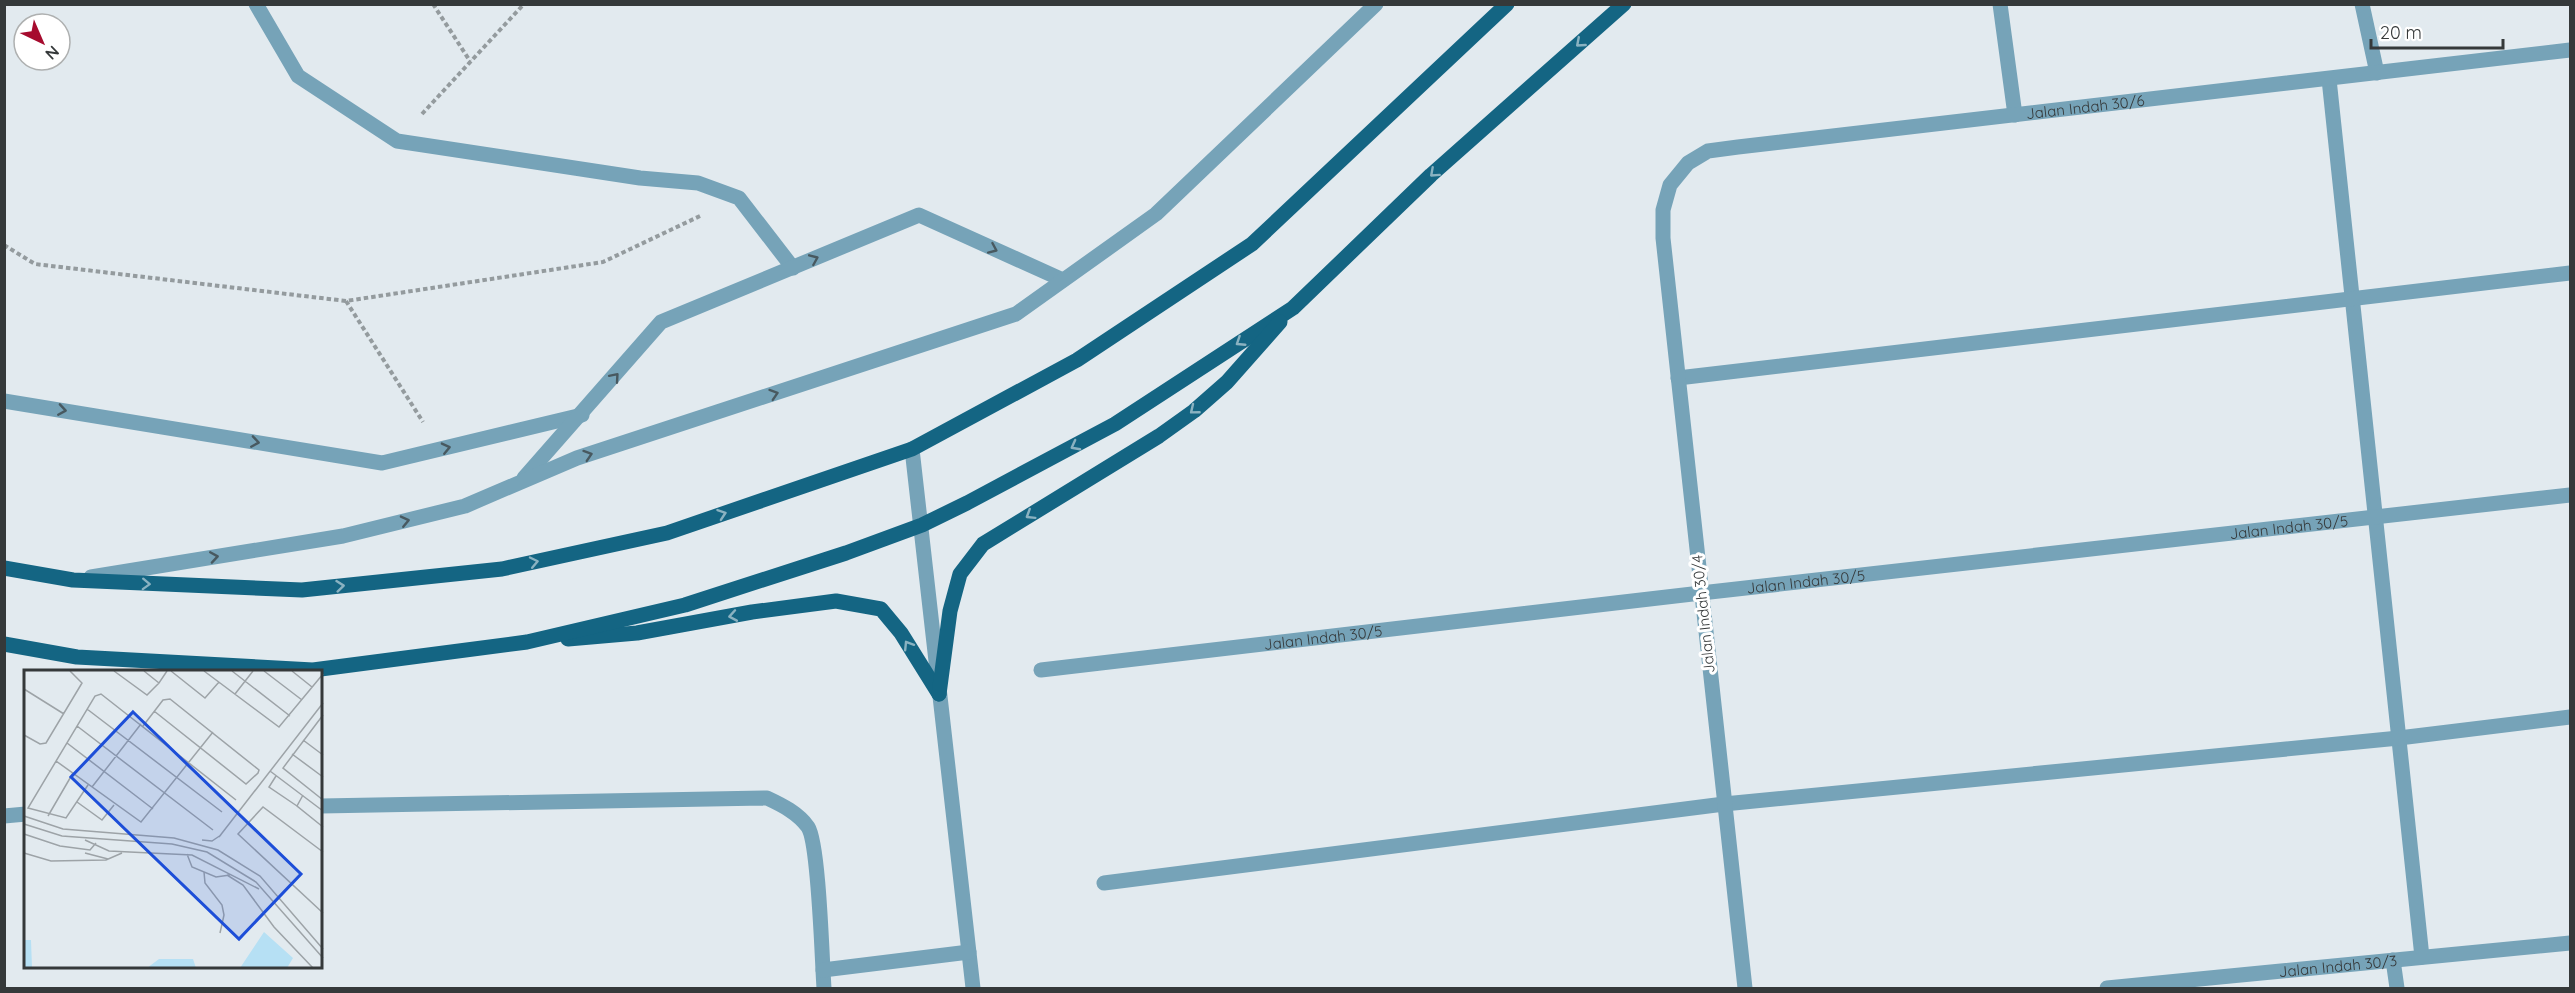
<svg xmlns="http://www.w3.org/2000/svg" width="2575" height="993" viewBox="0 0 2575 993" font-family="Quicksand,sans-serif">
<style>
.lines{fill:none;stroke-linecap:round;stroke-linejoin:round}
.path{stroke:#949b9e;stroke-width:4;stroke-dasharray:4.5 3;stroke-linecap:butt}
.minor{stroke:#76a3b8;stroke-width:15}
.major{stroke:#146583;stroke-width:15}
.oneway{stroke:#8ab2c1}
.oneway2{stroke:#485960}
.labels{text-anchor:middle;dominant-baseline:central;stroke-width:6;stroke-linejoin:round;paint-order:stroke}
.street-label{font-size:15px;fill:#35393a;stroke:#fff}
.inset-road{fill:none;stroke:#9da3a7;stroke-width:1.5}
.view{fill:#1d4ed8;fill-opacity:0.15;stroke:#1d4ed8;stroke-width:3}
.inset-edge{fill:none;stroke:#35393a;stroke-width:3}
</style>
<rect width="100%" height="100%" fill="#e2eaef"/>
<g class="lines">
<g class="path">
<polyline points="433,4 470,61"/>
<polyline points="422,114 524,4"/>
<polyline points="4,245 35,264 346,301 603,262 700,216"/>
<polyline points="346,301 423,422"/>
</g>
<g class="minor">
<polyline points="256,4 298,76 397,141 640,178 698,183 739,198 793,268"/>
<polyline points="2000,4 2015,115"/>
<polyline points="2362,4 2377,73"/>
<polyline points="2329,79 2422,957"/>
<polyline points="1678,378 2570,273"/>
<polyline points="4,401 382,463 582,415"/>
<polyline points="912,449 973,988"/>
<polyline points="524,478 661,322 919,215 1063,280"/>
<polyline points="91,577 343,536 465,506 577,458 1016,314 1156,214 1376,4"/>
<path id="s1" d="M1041 670 1701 593 2570 495"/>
<path d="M321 806 767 798C782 805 798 813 808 827 819 844 822 961 824 988"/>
<polyline points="4,816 26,814"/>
<polyline points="1104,883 1724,804 2399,738 2570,717"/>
<polyline points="2393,960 2397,988"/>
<polyline points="823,970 969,952"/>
<path id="s2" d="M1745 988 1663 238V210L1670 185 1688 163 1708 151 1738 147 2570 50"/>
<path id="s3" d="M2107 988 2570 943"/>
</g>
<g class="major">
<polyline points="4,568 73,580 302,590 502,569 667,533 912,449 1077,360 1252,244 1507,4"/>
<polyline points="568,639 637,633 752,612 836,601 881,609 901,633 939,694"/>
<polyline points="4,644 77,657 313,670 527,642 685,605 846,553 922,525 967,503 1115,424 1293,308 1431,175 1624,4"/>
<polyline points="939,694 950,611 960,574 983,544 1159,436 1194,411 1227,382 1280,322"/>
</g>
</g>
<defs><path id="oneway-chevron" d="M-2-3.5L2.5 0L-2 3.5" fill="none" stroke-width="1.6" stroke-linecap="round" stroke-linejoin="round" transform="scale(1.5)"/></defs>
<g class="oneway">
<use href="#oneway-chevron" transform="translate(1580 43) rotate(139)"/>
<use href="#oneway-chevron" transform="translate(1434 173) rotate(138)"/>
<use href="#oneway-chevron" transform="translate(1240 342) rotate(147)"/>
<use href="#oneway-chevron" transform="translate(1194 410) rotate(141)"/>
<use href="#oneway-chevron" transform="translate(1075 446) rotate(152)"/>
<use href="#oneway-chevron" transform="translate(722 514) rotate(-19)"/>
<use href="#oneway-chevron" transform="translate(1030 515) rotate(148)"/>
<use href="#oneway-chevron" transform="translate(534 562) rotate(-12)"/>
<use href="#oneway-chevron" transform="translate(146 584) rotate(2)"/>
<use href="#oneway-chevron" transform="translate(340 586) rotate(-6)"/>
<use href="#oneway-chevron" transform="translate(733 616) rotate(170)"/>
<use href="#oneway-chevron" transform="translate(908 645) rotate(-122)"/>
</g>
<g class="oneway2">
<use href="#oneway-chevron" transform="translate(993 249) rotate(24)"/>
<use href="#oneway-chevron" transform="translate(814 259) rotate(-23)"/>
<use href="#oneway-chevron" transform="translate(615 377) rotate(-49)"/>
<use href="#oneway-chevron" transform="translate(774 394) rotate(-18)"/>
<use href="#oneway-chevron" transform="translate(62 410) rotate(9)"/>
<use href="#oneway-chevron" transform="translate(255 442) rotate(9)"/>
<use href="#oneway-chevron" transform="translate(446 448) rotate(-13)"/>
<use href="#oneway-chevron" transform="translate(588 455) rotate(-18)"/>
<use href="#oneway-chevron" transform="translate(405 521) rotate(-13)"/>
<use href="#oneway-chevron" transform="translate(214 557) rotate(-9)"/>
</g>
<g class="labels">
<g class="street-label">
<text stroke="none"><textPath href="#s2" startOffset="1240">Jalan Indah 30/6</textPath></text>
<text stroke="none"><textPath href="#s1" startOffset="1256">Jalan Indah 30/5</textPath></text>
<text stroke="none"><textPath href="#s1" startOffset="770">Jalan Indah 30/5</textPath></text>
<text transform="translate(1703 614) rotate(-96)">Jalan Indah 30/4</text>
<text stroke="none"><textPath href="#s1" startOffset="284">Jalan Indah 30/5</textPath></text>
<text stroke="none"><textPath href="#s3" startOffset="232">Jalan Indah 30/3</textPath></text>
</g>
</g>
<g transform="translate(24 670)">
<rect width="298" height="298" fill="#e2eaef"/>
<path d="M240 262 269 288 263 298H216ZM0 270H7L8 298H0ZM135 289H169L172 298H123Z" fill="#b6e0f4"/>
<path class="inset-road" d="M90 1 123 25 135 13M120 1 135 13 143 1M147 1 181 28 195 12M180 1 255 57 299 4M208 1 266 46M240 1 278 30M268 1 288 17M0 19 40 44M211 24 229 1M63 39 198 142M299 45 259 98 299 130M53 56 189 160M119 56 139 30 146 29 235 100 234 103 222 114 130 41M0 65 16 74 22 73 58 13 46 1M279 70 299 85M43 73 129 139M268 84 299 107M32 91 117 152 189 62M246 101 299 141M252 106 245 117 273 136M64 115 42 148 4 138 71 26 77 24 212 130M68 117 117 54M279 125 273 136 299 157M53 132 78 150 90 135M0 146 39 159 150 168 194 180 236 206 299 279M24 146 49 103M0 154 38 166 148 174 183 182 232 212 299 288M0 164 36 176 66 180 72 173M195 167 299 33M61 170 85 181 168 185 235 219M178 170 188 171 197 165M299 182 239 137 214 164 299 243M0 183 27 191 82 190 98 183M61 183 84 189M163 184 168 197 192 207 206 205M180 202 181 213 198 235 200 245 196 263M203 205 219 215 250 257 289 298"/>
<path class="view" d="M109 42 277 204 215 269 47 107Z"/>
<rect width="298" height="298" class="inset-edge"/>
</g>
<rect width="2575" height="993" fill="none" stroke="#35393a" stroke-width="12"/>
<g transform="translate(42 42) rotate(136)"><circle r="28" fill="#ffffff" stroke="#aeb0b0" stroke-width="1.5"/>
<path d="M0-4.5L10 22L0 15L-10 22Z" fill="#a60b2e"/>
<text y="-9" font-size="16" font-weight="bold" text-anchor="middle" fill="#35393a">N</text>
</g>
<path d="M2371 39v9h132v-9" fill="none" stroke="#35393a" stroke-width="3"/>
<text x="2380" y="39" font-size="18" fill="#35393a" stroke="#ffffff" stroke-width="4.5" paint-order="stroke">20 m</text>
</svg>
